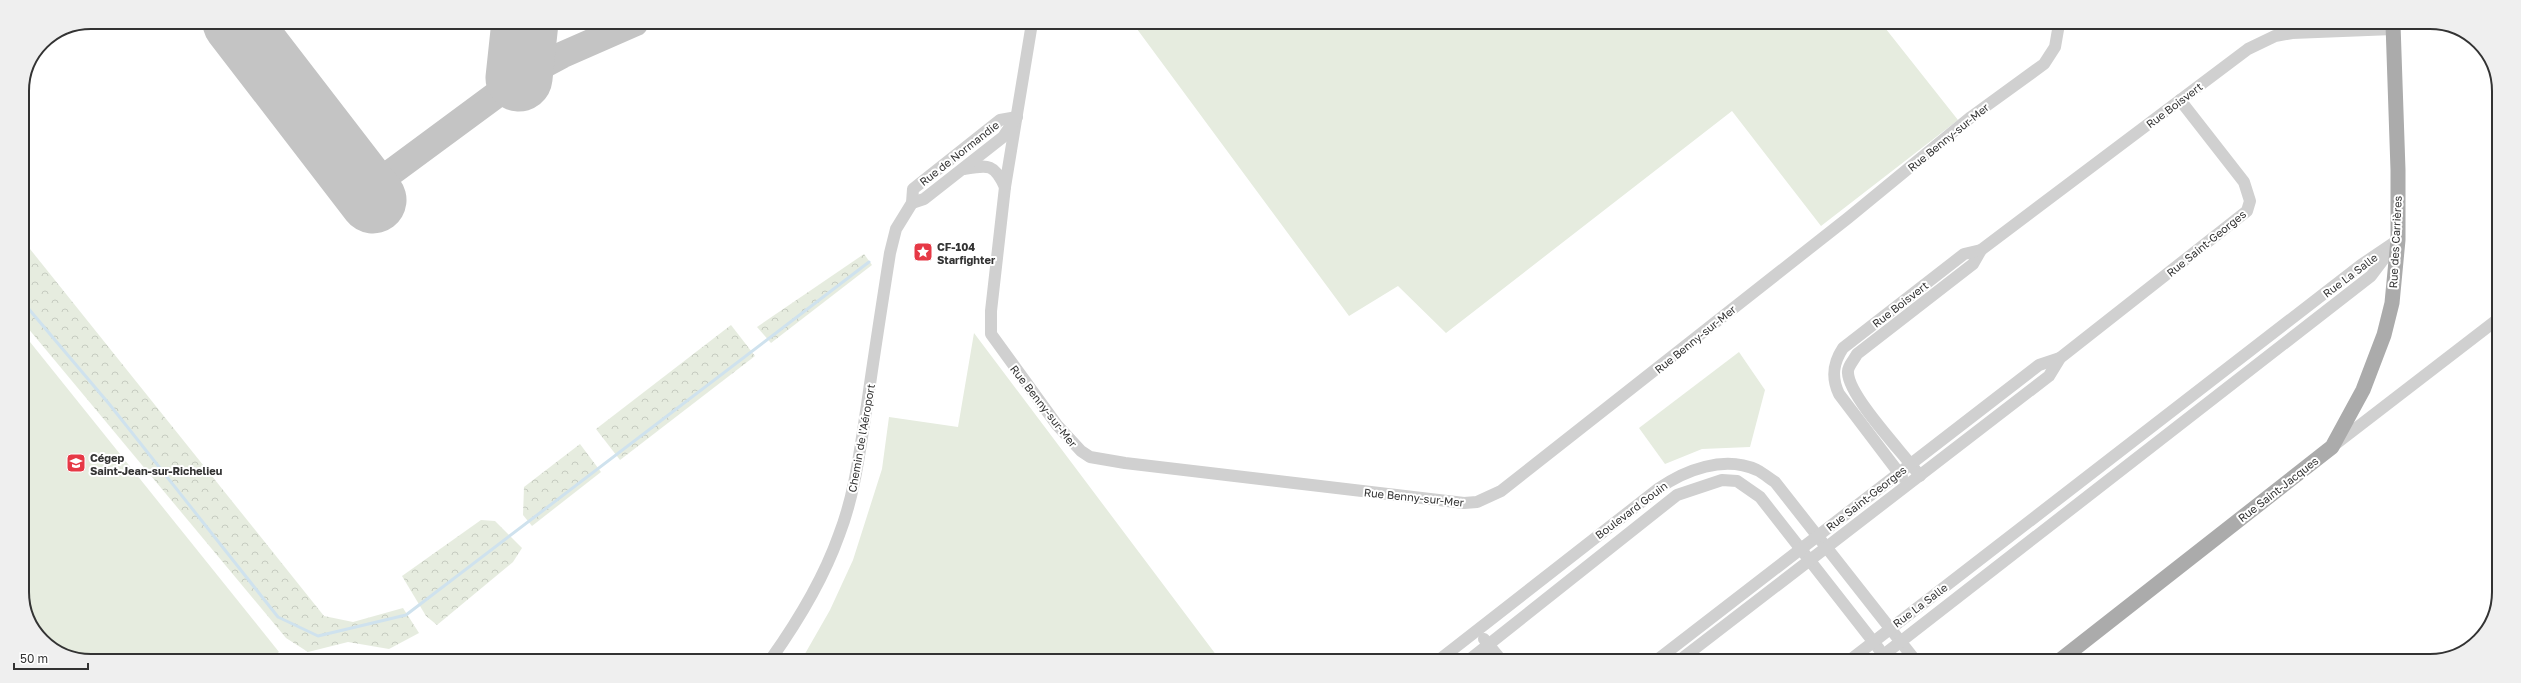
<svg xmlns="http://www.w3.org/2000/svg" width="2521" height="683" viewBox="0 0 2521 683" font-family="'Golos Text',sans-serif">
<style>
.green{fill:#e6ecdf}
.forest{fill:url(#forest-crowns)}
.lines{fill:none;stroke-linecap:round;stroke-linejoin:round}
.stream{stroke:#cfe2ee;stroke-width:3}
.taxiway{stroke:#c4c4c4;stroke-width:27}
.runway{stroke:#c4c4c4;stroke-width:67}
.minor{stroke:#d0d0d0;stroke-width:12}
.major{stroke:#ababab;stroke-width:15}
.labels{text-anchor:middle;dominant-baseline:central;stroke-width:4;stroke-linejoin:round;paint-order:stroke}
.street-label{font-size:11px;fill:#333;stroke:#fff}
.poi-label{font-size:11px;font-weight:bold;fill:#333;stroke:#fff;text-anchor:start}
.rim{fill:none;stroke:#333;stroke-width:2}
</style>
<defs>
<pattern id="forest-crowns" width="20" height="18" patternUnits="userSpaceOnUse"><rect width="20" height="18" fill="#e6ecdf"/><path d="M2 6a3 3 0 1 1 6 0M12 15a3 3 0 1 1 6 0" fill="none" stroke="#c6cbc0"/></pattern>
</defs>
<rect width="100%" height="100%" fill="#fff"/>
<g class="green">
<polygon points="1145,23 1882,24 1958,120 1821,226 1732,111 1446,333 1398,286 1349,316 1137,29"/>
<polygon points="22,332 279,652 270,659 74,659 39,637 22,596"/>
<polygon points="974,333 1220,660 802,659 830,610 853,560 882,469 889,417 958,427"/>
<polygon points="1739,352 1765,390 1750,447 1702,449 1665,464 1639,428"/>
</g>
<g class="forest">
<polygon points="22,239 324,616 353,622 403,608 419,633 389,649 348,642 308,652 286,638 22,321"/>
<polygon points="864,254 872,265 771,343 757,327"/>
<polygon points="731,325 755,356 620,460 596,429"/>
<polygon points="580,444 601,472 532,526 523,515 524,487"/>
<polygon points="481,520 495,521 522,548 513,562 437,625 426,616 402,576"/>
</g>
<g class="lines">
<polyline class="stream" points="22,301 110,405 278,617 318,636 406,615 869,262"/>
<polyline class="taxiway" points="366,191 519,78 562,55 635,23"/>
<g class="runway">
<polyline points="236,22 373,200"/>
<polyline points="519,78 525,22"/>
</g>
<g class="minor">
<polyline points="1032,23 1005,187 991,311 991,334 1057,425 1081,451 1090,457 1125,463 1464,503 1477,502 1501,491 1848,218 1971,117 2044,64 2055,47 2059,24"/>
<path d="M964 169C988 165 994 163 1005 187"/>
<polyline points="912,203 924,199 1003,137 1015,119"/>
<polyline points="2333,446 2498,319"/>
<path d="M1920 476C1904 454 1849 397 1848 373 1847 367 1854 360 1857 354L1973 264 1981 250 2248 49 2275 36 2292 33 2393 29"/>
<path d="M1902 477 1839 394C1831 377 1833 363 1843 348L1964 254 1981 250"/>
<polyline points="1484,639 1501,660"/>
<path d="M771 659C798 621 823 580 839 535 855 494 860 449 867 405 874 355 882 304 890 253L896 229 912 203 913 189 1000 120 1017 117"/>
<path d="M1439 660 1658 489C1685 470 1724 455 1757 470 1763 473 1769 478 1775 482L1915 660"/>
<polyline points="1469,660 1677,495 1722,480 1737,481 1760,497 1879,649"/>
<polyline points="1657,660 2039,365 2060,358"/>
<polyline points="1680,660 2049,376 2060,358 2247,211 2250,201 2244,182 2180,100"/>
<polyline points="1850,660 2361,265 2398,240"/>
<polyline points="1877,660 2371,276 2392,248"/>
</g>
<polyline class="major" points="2059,661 2332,447 2363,390 2384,335 2392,303 2398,240 2398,170 2393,24"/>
</g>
<defs>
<symbol id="sight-square" viewBox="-11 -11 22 22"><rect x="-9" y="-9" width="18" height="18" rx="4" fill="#e63946" stroke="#fff"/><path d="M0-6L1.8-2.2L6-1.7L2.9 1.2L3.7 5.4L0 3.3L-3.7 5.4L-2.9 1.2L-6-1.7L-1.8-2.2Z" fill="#fff"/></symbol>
<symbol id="university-square" viewBox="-11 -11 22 22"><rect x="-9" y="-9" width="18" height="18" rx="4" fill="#e63946" stroke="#fff"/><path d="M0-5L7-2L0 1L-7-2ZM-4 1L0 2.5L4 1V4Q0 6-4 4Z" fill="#fff"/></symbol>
</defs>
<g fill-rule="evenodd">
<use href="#sight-square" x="912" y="241" width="22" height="22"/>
<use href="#university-square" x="65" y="452" width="22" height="22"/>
</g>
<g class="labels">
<g class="street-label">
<text transform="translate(2174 105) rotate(-37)">Rue Boisvert</text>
<text transform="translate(1948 137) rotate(-39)">Rue Benny-sur-Mer</text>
<text transform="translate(959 153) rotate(-38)">Rue de Normandie</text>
<text transform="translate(2395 242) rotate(-87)">Rue des Carrières</text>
<text transform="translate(2206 243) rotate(-39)">Rue Saint-Georges</text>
<text transform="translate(2350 275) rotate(-37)">Rue La Salle</text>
<text transform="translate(1900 304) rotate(-38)">Rue Boisvert</text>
<text transform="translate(1695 339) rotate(-39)">Rue Benny-sur-Mer</text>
<text transform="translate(1044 406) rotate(52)">Rue Benny-sur-Mer</text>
<text transform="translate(861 438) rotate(-80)">Chemin de l'Aéroport</text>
<text transform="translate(2278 489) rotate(-38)">Rue Saint-Jacques</text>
<text transform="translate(1414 497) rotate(6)">Rue Benny-sur-Mer</text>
<text transform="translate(1866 498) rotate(-38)">Rue Saint-Georges</text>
<text transform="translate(1631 510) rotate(-37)">Boulevard Gouin</text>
<text transform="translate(1920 605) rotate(-37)">Rue La Salle</text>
</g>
<g class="poi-label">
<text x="937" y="246">CF-104<tspan x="937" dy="13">Starfighter</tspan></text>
<text x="90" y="457">Cégep<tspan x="90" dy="13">Saint-Jean-sur-Richelieu</tspan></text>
</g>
</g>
<path d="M0 0H2521V683H0ZM91 29H2430A62 62 0 0 1 2492 91V592A62 62 0 0 1 2430 654H91A62 62 0 0 1 29 592V91A62 62 0 0 1 91 29Z" fill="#efefef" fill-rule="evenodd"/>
<path class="rim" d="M91 29H2430A62 62 0 0 1 2492 91V592A62 62 0 0 1 2430 654H91A62 62 0 0 1 29 592V91A62 62 0 0 1 91 29Z"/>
<path d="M14 663v6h74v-6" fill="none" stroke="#333333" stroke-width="2"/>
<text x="20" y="663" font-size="12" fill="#333333" stroke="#ffffff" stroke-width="3" paint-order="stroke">50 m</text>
</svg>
